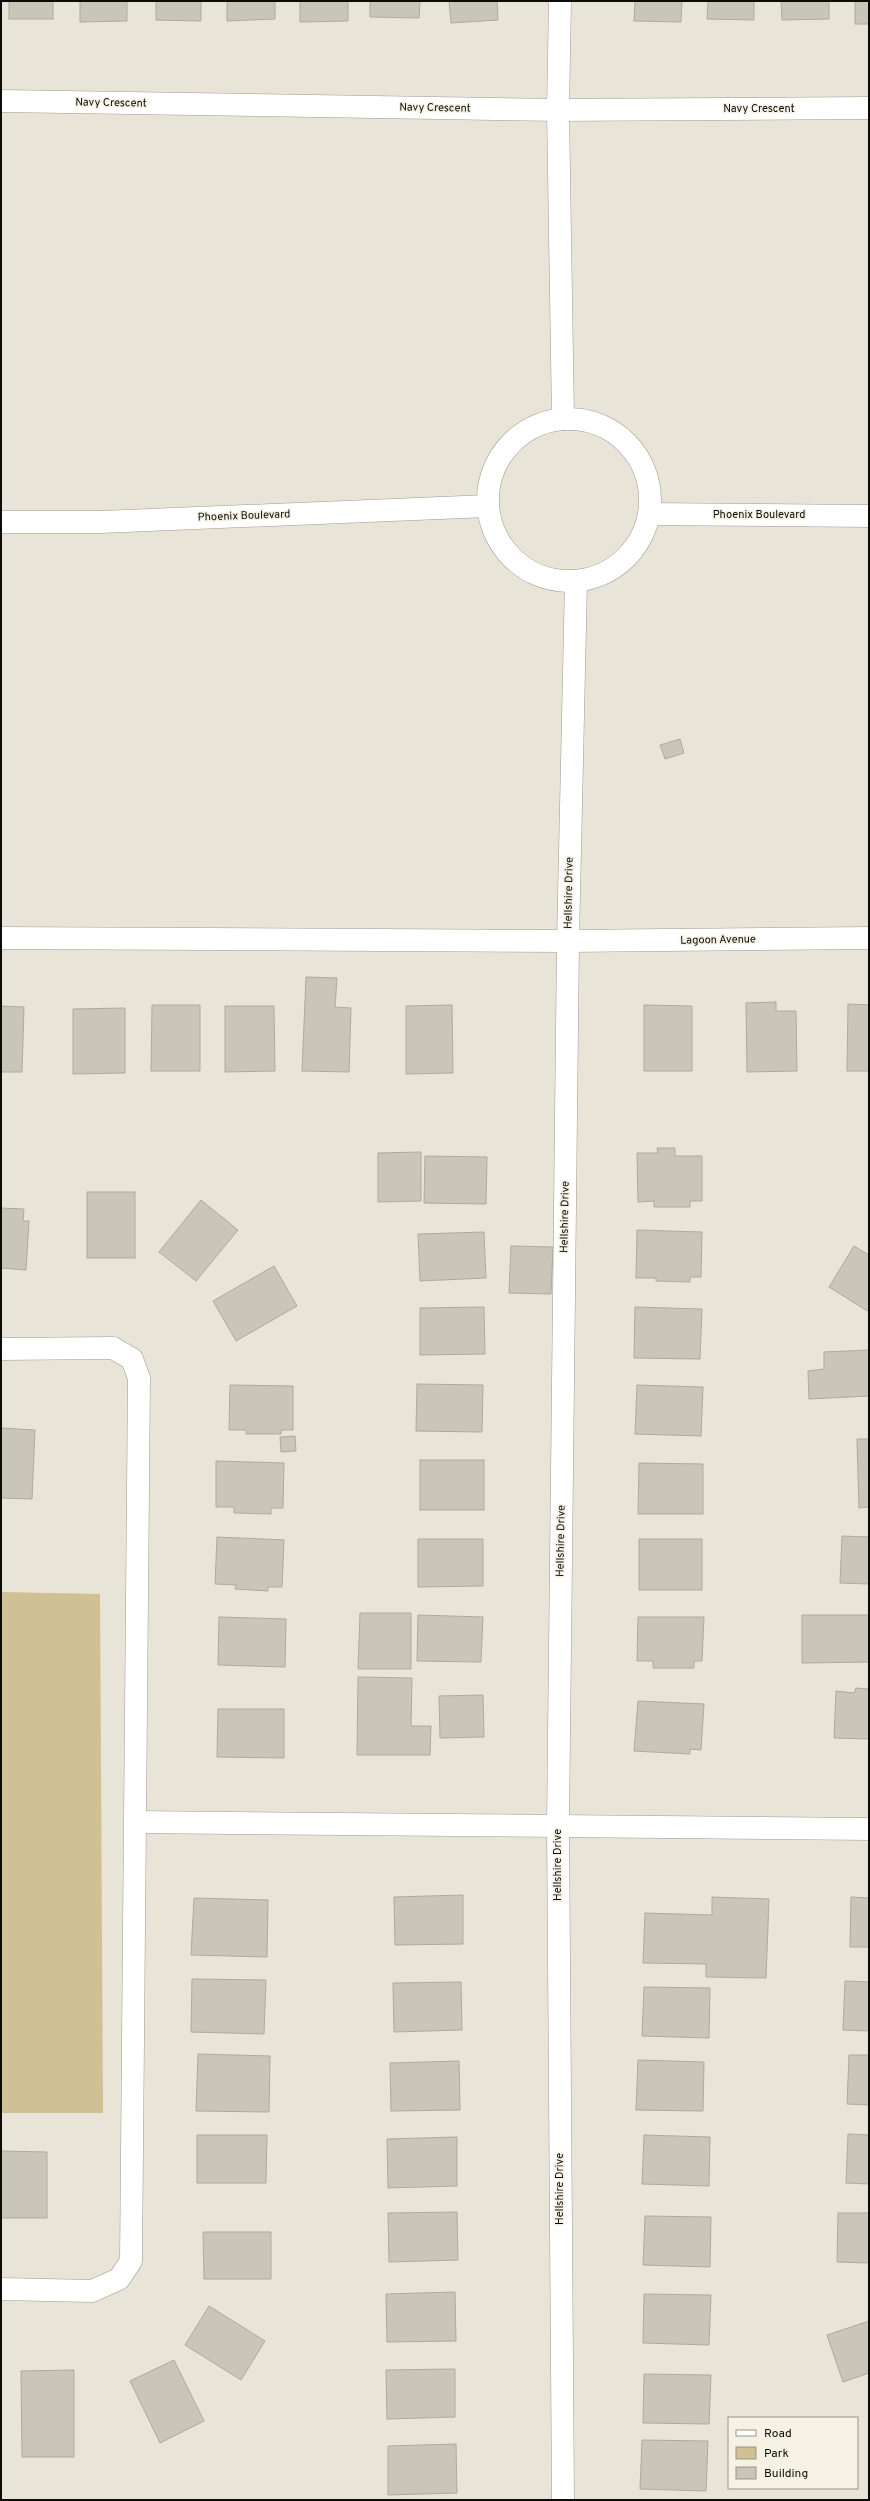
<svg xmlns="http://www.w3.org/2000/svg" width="870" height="2501" viewBox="0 0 870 2501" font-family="Overpass,sans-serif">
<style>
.green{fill:#cfc193}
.building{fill:#c9c5b9;stroke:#adaa9e}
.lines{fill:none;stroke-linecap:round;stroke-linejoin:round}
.minor-casing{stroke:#9e9b8f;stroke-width:23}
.minor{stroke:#fff;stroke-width:22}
.labels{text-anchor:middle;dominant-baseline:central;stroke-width:3;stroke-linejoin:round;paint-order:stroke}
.street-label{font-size:11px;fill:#0c0b07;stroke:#f5f1e5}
</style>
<rect width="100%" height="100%" fill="#e8e4d7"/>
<polygon class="green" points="1,1592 100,1594 103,2113 1,2113"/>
<g class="building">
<rect x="9" y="1" width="44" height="18"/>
<polygon points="80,1 127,1 127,21 80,22"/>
<polygon points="156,1 201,1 201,21 156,20"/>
<polygon points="227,1 275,1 275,19 227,21"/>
<polygon points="300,1 348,1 348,21 300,22"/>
<polygon points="370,1 420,1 419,18 370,17"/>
<polygon points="449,1 497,1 498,20 451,23"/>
<polygon points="635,1 682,1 681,22 634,21"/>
<polygon points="708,1 754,1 754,20 707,19"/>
<polygon points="781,1 829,1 829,19 782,20"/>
<rect x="855" y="1" width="14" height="23"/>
<polygon points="680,739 684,753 665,759 660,745"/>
<polygon points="306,977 337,978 335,1007 351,1008 349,1072 302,1071"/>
<polygon points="776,1002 776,1011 796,1011 797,1071 747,1072 746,1003"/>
<polygon points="848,1004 869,1005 869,1071 847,1071"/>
<polygon points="152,1005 200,1005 200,1071 151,1071"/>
<polygon points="452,1005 453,1073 406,1074 406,1006"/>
<polygon points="644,1005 692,1006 692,1071 644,1071"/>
<polygon points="1,1006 24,1007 22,1072 1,1072"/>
<polygon points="225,1006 274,1006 275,1071 225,1072"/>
<polygon points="125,1008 125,1073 73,1074 73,1009"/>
<polygon points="657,1148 675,1148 675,1156 702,1156 702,1201 690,1201 690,1207 654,1207 654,1201 638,1202 637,1153 658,1153"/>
<polygon points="421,1152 421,1201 378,1202 378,1153"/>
<polygon points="425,1156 487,1157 486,1204 424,1203"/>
<rect x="87" y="1192" width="48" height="66"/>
<polygon points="201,1200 238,1230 196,1281 159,1252"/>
<polygon points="1,1208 24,1209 23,1221 29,1221 26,1270 1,1268"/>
<polygon points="637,1230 702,1232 701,1277 690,1277 690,1282 656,1281 656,1278 636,1278"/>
<polygon points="484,1232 486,1278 420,1281 418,1234"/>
<polygon points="511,1246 553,1247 551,1294 509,1293"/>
<polygon points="854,1246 869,1255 869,1312 829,1287"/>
<polygon points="274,1266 297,1306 236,1341 213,1301"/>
<polygon points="484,1307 485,1354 420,1355 420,1308"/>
<polygon points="635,1307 702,1309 700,1359 634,1358"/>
<polygon points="869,1350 869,1396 809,1399 808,1371 824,1369 824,1352"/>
<polygon points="417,1384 483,1385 482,1432 416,1431"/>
<polygon points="230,1385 293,1386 293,1430 281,1430 281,1434 246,1434 246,1430 229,1430"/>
<polygon points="637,1385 703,1387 701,1436 635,1434"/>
<polygon points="1,1428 35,1430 32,1499 1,1498"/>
<polygon points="295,1436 296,1451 281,1452 280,1437"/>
<polygon points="857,1439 869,1439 869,1507 859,1508"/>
<rect x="420" y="1460" width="64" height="50"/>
<polygon points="216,1461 284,1463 283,1508 271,1508 271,1514 234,1513 234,1507 216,1507"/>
<polygon points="639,1463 703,1464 703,1514 638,1514"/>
<polygon points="842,1536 869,1537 869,1584 840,1583"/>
<polygon points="217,1537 284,1540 282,1587 268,1587 268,1591 235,1589 236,1585 215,1584"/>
<polygon points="418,1539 483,1539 483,1586 418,1587"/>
<rect x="639" y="1539" width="63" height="51"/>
<polygon points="360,1613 411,1613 411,1669 358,1669"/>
<polygon points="418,1615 483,1617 481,1662 417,1661"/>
<polygon points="802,1615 869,1615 869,1662 802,1663"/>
<polygon points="219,1617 286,1619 285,1667 218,1665"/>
<polygon points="638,1617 704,1617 702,1661 694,1661 694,1668 653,1668 653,1661 637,1661"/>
<polygon points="358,1677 412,1678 411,1726 431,1726 430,1755 357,1755"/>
<polygon points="856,1688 869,1689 869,1739 834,1738 836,1691 854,1693"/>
<polygon points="483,1695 484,1737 440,1738 439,1696"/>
<polygon points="638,1701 704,1704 701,1750 690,1749 690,1754 634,1751"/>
<polygon points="218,1709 284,1709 284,1758 217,1757"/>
<polygon points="463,1895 463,1944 395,1945 394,1897"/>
<polygon points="712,1897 769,1899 766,1978 706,1977 706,1964 643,1963 645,1913 712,1915"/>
<polygon points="851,1897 869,1898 869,1947 850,1947"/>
<polygon points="194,1898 268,1900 267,1957 191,1955"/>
<polygon points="192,1979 266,1980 264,2034 191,2032"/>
<polygon points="845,1981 869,1982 869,2031 843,2030"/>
<polygon points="461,1982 462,2030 394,2032 393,1983"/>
<polygon points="644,1987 710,1988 709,2038 642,2036"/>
<polygon points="198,2054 270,2056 269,2112 196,2111"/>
<polygon points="849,2055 869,2055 869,2105 847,2104"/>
<polygon points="638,2060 704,2062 703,2111 636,2110"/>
<polygon points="459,2061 460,2110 391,2111 390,2063"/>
<polygon points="848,2134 869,2135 869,2184 846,2183"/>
<polygon points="197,2135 267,2135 266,2183 197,2183"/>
<polygon points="644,2135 710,2137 709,2186 642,2184"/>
<polygon points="457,2137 457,2186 388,2188 387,2139"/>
<polygon points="1,2151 47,2152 47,2218 1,2218"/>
<polygon points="457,2212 458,2260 389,2262 388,2213"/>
<polygon points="838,2213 869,2213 869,2263 837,2262"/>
<polygon points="645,2216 711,2217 710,2267 643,2265"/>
<polygon points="203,2232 271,2232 271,2279 204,2279"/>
<polygon points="455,2292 456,2341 387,2342 386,2294"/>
<polygon points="644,2294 711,2295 709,2345 643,2343"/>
<polygon points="209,2306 265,2341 241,2380 185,2345"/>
<polygon points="869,2321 869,2373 843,2382 827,2335"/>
<polygon points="174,2360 204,2421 160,2443 130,2381"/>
<polygon points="455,2369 455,2417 387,2419 386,2370"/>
<polygon points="74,2370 74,2457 22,2457 21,2371"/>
<polygon points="644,2374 711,2375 709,2424 643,2423"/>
<polygon points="642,2440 708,2441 706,2491 640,2489"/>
<polygon points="456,2444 457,2493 388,2495 388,2446"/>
</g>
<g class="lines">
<defs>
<g id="minor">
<polyline points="560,1 558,110 563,419"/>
<polyline points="1,101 558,110 869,108"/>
<circle cx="569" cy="500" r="81"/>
<polyline points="650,514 869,516"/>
<polyline points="1,522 101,522 488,506"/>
<polyline points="1,938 568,941 869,938"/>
<polyline points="1,1349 113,1348 132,1359 139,1378 131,2261 119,2279 92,2291 1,2289"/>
<polyline points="136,1822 869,1829"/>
<polyline points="563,2500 558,1825 568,941 576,582"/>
</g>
</defs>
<use href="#minor" class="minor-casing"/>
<use href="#minor" class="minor"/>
</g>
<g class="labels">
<g class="street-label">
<text transform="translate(111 103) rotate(1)">Navy Crescent</text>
<text transform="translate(435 108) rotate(1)">Navy Crescent</text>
<text x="759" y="109">Navy Crescent</text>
<text x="759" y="515">Phoenix Boulevard</text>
<text transform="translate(244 516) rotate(-2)">Phoenix Boulevard</text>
<text transform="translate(569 893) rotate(-89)">Hellshire Drive</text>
<text transform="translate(718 940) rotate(-1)">Lagoon Avenue</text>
<text transform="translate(565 1217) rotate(-89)">Hellshire Drive</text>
<text transform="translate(561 1541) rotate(-89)">Hellshire Drive</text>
<text transform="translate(558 1865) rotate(-90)">Hellshire Drive</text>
<text transform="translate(560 2189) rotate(-90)">Hellshire Drive</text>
</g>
</g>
<rect width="870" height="2501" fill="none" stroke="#0c0b07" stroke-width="4"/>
<rect x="728" y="2417" width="130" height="72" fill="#f5f1e5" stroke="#98958c"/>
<rect x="736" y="2430" width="20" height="6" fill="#ffffff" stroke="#98958c"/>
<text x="764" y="2437" font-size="12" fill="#0c0b07">Road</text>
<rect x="736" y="2447" width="20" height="12" fill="#cfc193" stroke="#98958c"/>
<text x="764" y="2457" font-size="12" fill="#0c0b07">Park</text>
<rect x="736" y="2467" width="20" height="12" fill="#c9c5b9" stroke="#98958c"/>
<text x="764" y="2477" font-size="12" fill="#0c0b07">Building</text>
</svg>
